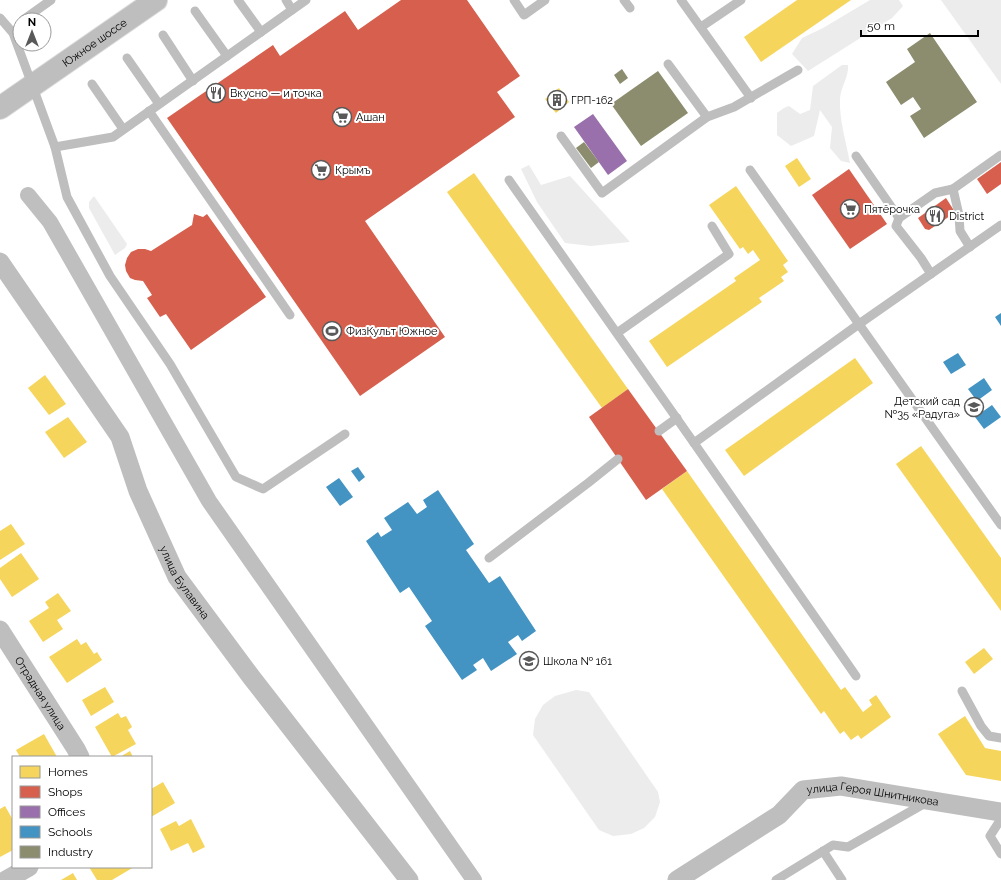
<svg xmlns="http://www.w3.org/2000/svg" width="1001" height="880" viewBox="0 0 1001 880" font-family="Raleway,sans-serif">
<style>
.green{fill:#ececec}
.homes{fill:#f6d55c}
.shops{fill:#d6604d}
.offices{fill:#9970ab}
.schools{fill:#4393c3}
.industry{fill:#8c8c6e}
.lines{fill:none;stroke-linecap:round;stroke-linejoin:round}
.canal{stroke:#bfbfbf;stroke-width:16}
.primary-casing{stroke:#dbdbdb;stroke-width:24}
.service{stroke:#bebebe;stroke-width:9}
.minor{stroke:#bebebe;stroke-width:19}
.primary{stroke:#bebebe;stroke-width:22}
.labels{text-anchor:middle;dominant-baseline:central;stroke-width:4;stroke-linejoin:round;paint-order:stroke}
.street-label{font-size:11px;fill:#000;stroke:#fff}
.poi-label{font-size:11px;fill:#000;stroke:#fff;text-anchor:start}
</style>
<rect width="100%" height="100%" fill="#fff"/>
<g class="green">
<polygon points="870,0 899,0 903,6 892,18 808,71 792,54 802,38 823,28"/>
<polygon points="941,0 1001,0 1001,84"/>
<path d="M842 65H848C849 77 841 86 840 98 839 120 846 141 850 163L841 161 830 148 832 127 820 110 814 136 791 146 777 135V113L784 108 789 106 800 114 810 110 813 86Z"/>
<polygon points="529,165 541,185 570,176 630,242 591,246 565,243 537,202 521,169"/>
<polygon points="94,196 127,244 125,248 115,255 89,208 89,202"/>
<polygon points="576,690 589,692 658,792 660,802 655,817 644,828 631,834 613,836 599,830 533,735 535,719 543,705 555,696"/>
</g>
<g class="homes">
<polygon points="797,0 851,0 761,62 744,37"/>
<polygon points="559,88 569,102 556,113 545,99"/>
<polygon points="797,158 811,179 799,187 785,166"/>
<polygon points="474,173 628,389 602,408 447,192"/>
<polygon points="736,186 788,261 783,265 788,272 781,277 784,281 759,298 762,302 667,367 649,341 736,281 734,278 760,260 753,250 748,254 743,247 740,249 709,205"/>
<polygon points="855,358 873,383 744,476 725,450"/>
<polygon points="45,375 66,404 49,415 28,388"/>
<polygon points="68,417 87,442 64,458 45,432"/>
<polygon points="921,446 1001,558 1001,611 896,464"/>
<polygon points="687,471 841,690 845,687 863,712 872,705 869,700 876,695 891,717 861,739 858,735 851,740 844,731 840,734 824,711 821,714 662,489"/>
<polygon points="11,524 25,544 0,560 0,531"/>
<polygon points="21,553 39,579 12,597 0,579 0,568"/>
<polygon points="58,593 71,611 57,620 63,629 43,642 29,621 49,608 45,602"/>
<polygon points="77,639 81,645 86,642 94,654 97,652 102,660 67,683 49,657"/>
<polygon points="984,648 993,659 974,674 965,662"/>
<polygon points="105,687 114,702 91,716 82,700"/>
<polygon points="118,713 121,718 126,716 132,727 128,730 136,744 112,757 95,727"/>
<polygon points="965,716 985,748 1001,751 1001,781 966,775 938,734"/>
<polygon points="44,734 57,757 20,757 16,750"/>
<polygon points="130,751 133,757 120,757"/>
<polygon points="163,782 175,803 151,817 151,789"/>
<polygon points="5,806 13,820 13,850 0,857 0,809"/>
<polygon points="191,819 205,847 193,853 188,843 171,851 160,829 176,821 179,826"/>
<polygon points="89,867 134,867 112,880 97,880"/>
<polygon points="73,873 77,880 61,880"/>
</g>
<g class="shops">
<polygon points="401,0 467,0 520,76 497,92 515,117 365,221 445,337 360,396 167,118 273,45 280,56 345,11 358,30"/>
<polygon points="1001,162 1001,184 987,194 977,179"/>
<polygon points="849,169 887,224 850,249 812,195"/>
<polygon points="946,198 953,209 953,214 929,230 925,229 918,218"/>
<polygon points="194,214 203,217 207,214 266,297 191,350 166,314 160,317 147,298 152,295 143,281 135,280 130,278 126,271 125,265 127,258 131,252 138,249 145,249 151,251 192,225"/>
<polygon points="628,389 687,471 646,500 589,417"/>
</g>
<polygon class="offices" points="593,114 627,161 608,175 574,127"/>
<g class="schools">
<polygon points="1001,313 1001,326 995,317"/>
<polygon points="958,353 966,365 951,374 943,362"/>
<polygon points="984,378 992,390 977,401 968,389"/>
<polygon points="992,405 1001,417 984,429 975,417"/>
<polygon points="358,467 365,477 359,482 351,471"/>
<polygon points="339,478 353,497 340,506 326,487"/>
<polygon points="438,490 474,544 466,550 489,583 500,576 536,631 522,641 518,635 508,642 517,654 491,671 483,658 473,665 477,670 462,680 425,626 432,621 409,587 400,593 366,541 378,532 381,537 392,530 384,518 408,502 417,514 427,507 423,500"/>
</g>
<g class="industry">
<polygon points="930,33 977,102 924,138 910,116 921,109 913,97 901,105 886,82 915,62 907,49"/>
<polygon points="622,69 628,78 620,84 614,75"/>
<polygon points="658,71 688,113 641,146 611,104"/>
<polygon points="584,142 599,162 591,168 576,148"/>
</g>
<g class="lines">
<polyline class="canal" points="28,195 50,222 209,501 474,880"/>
<defs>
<g id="primary">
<path id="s4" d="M0 108 156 0"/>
</g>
</defs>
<use href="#primary" class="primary-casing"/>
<g class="service">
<polyline points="238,0 261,32"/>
<polyline points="286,0 292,10"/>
<polyline points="514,0 524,15 545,0"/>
<polyline points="624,0 630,8"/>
<polyline points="681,0 751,98"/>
<polyline points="195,11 227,56"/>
<polyline points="0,18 13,33 55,147 67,197 110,276 170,364 236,477 263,489 345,434"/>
<polyline points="23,20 51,0"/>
<polyline points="701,27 741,0"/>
<polyline points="163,35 193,81"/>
<polyline points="127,58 159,104"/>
<polyline points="668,64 707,117"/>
<polyline points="92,84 123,129"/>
<polyline points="149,111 290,315"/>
<polyline points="561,136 602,193 707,117 734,107 798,70"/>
<polyline points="55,147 113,137 306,0"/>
<polyline points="856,156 899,218 896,226 921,258 931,274"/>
<polyline points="750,170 1001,525"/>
<polyline points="509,180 694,443 856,676"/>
<polyline points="899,218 935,193 953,189"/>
<polyline points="970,247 960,231 959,215 953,189 1001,155"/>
<polyline points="617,333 729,254 712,226"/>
<polyline points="659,431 677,418"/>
<polyline points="694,443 859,324 1001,225"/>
<polyline points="489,558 588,483 618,459"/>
<polyline points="962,691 981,726 989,736 1001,738"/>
<polyline points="1001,819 990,836 1001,854"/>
<polyline points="823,851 842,880"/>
<polyline points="776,880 833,845 848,847 927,802"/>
</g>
<g class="minor">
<path id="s1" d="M0 262 120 437 138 491 177 577 252 678 409 880"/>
<path id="s2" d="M0 630 76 749 80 757"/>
<polyline points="6,880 29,867"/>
<path id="s3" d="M677 880 779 815 803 790 841 786 1001 812"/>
</g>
<use href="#primary" class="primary"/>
</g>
<defs>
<symbol id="restaurant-ring" viewBox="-11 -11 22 22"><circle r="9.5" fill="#fff" stroke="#595959" stroke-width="1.5"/><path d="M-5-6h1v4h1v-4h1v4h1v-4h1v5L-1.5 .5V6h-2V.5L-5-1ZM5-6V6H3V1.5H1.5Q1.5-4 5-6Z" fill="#595959"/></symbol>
<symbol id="building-ring" viewBox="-11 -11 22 22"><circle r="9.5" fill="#fff" stroke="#595959" stroke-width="1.5"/><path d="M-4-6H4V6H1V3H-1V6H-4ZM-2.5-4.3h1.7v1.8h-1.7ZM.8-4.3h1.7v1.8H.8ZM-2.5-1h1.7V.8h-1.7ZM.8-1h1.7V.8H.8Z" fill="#595959"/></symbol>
<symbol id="supermarket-ring" viewBox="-11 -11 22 22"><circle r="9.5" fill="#fff" stroke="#595959" stroke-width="1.5"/><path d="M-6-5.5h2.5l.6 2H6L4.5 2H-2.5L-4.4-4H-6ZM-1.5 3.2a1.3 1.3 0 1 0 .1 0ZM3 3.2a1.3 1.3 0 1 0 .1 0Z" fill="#595959"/></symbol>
<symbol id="stadium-ring" viewBox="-11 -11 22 22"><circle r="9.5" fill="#fff" stroke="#595959" stroke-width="1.5"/><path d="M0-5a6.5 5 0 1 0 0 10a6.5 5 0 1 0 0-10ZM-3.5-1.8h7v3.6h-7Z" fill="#595959"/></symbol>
<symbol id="school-ring" viewBox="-11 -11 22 22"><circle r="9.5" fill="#fff" stroke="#595959" stroke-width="1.5"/><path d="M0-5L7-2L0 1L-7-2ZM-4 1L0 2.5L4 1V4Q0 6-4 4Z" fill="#595959"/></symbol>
</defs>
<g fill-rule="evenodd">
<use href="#restaurant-ring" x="205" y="82" width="22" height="22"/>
<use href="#building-ring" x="546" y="89" width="22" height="22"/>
<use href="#supermarket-ring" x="331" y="106" width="22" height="22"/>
<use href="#supermarket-ring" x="310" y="159" width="22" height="22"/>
<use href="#supermarket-ring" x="839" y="198" width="22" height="22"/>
<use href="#restaurant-ring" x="924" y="205" width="22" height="22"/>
<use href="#stadium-ring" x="321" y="320" width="22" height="22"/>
<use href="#school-ring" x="963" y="396" width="22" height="22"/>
<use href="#school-ring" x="518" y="650" width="22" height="22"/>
</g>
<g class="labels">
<g class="street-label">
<text stroke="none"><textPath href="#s4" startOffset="115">Южное шоссе</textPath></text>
<text stroke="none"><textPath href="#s1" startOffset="372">улица Булавина</textPath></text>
<text stroke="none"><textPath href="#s2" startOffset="75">Отрадная улица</textPath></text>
<text stroke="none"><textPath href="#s3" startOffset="226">улица Героя Шнитникова</textPath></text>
</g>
<g class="poi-label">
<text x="230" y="93">Вкусно — и точка</text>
<text x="571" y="100">ГРП-162</text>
<text x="356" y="117">Ашан</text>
<text x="335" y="170">Крымъ</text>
<text x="864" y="209">Пятёрочка</text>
<text x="949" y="216">District</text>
<text x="346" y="331">ФизКульт Южное</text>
<text x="960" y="401" text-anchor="end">Детский сад<tspan x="960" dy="13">№35 «Радуга»</tspan></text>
<text x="543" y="661">Школа № 161</text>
</g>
</g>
<rect x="12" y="756" width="140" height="112" fill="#ffffff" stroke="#999999"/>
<rect x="20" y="766" width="20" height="12" fill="#f6d55c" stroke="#999999"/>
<text x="48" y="776" font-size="12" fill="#000000">Homes</text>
<rect x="20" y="786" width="20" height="12" fill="#d6604d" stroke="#999999"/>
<text x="48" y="796" font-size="12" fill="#000000">Shops</text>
<rect x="20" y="806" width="20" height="12" fill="#9970ab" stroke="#999999"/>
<text x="48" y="816" font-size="12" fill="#000000">Offices</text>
<rect x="20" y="826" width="20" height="12" fill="#4393c3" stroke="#999999"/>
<text x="48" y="836" font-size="12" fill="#000000">Schools</text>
<rect x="20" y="846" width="20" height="12" fill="#8c8c6e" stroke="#999999"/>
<text x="48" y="856" font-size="12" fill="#000000">Industry</text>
<g transform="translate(32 32)"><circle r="19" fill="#ffffff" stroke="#999999"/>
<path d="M0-3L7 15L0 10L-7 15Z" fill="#595959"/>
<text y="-6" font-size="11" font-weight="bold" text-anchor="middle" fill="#000000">N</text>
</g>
<path d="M861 30v6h117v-6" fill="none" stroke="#000000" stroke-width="2"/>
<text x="867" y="30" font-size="12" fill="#000000" stroke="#ffffff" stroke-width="3" paint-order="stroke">50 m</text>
</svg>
